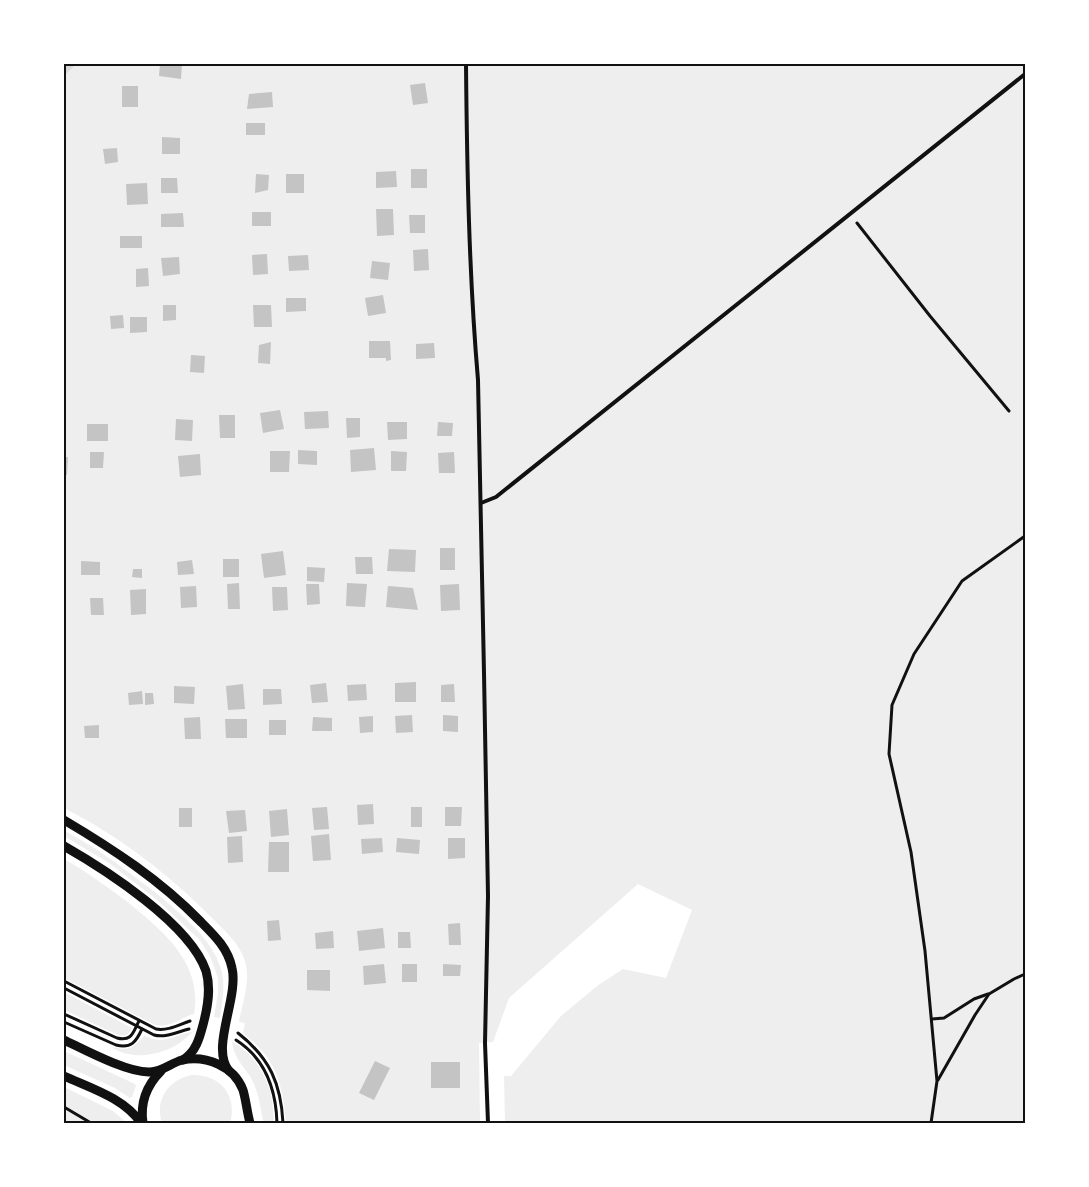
<svg xmlns="http://www.w3.org/2000/svg" width="1089" height="1187" viewBox="0 0 1089 1187" font-family="Mulish,sans-serif">
<style>
.green{fill:#eee}
.lines{fill:none;stroke-linecap:round;stroke-linejoin:round}
.stream{stroke:#d9d9d9;stroke-width:5.5}
.building{fill:#c4c4c4}
.path{stroke:#111;stroke-width:3}
.service{stroke:#111;stroke-width:4}
.tertiary{stroke:#111;stroke-width:9}
.neatline{fill:none;stroke:#111;stroke-width:2}
</style>
<rect width="100%" height="100%" fill="#fff"/>
<g class="green">
<path d="M64 64H1025V1123H505L504 1076H511L561 1016 597 986 623 969 666 978 692 910 638 884 509 998 493 1042 479 1043 480 1123H286C284 1098 280 1072 263 1052 257 1045 250 1039 243 1033L245 1023 239 1022C242 1004 250 983 246 965 242 946 226 932 213 919 170 875 119 836 64 808Z"/>
<path d="M64 830C78 839 93 846 106 856 125 869 143 883 161 897 184 917 212 939 221 969 226 986 222 1002 220 1018L214 1017 218 993V978L210 956 199 939 156 899 109 863 64 836Z"/>
<path d="M64 859C87 872 109 888 130 904 164 932 203 964 194 1014 179 1018 172 1028 155 1025L64 978Z"/>
<path d="M64 992 132 1028C128 1035 126 1037 118 1035L64 1010Z"/>
<path d="M192 1032C178 1049 150 1059 128 1054 122 1053 118 1051 113 1048V1047C130 1052 133 1047 144 1036 149 1037 154 1040 160 1040 171 1040 181 1033 192 1032Z"/>
<path d="M232 1042C252 1051 266 1075 271 1095 273 1104 273 1114 274 1123H264C260 1110 260 1097 254 1084 247 1067 235 1063 232 1042Z"/>
<polygon points="64,1051 135,1084 136,1086 132,1097 130,1098 115,1088 64,1065"/>
<path d="M192 1075C220 1074 238 1096 230 1123H162C154 1100 169 1079 192 1075Z"/>
<polygon points="64,1087 113,1111 127,1123 64,1123"/>
</g>
<g class="lines">
<polyline class="stream" points="64,72 72,64"/>
</g>
<g class="building">
<polygon points="160,64 182,64 181,79 159,76"/>
<polygon points="425,83 428,103 413,105 410,85"/>
<rect x="122" y="86" width="16" height="21"/>
<polygon points="272,92 273,107 247,109 249,94"/>
<rect x="246" y="123" width="19" height="12"/>
<polygon points="162,137 180,138 180,154 162,154"/>
<polygon points="117,148 118,162 105,164 103,149"/>
<rect x="411" y="169" width="16" height="19"/>
<polygon points="396,171 397,187 376,188 376,172"/>
<polygon points="256,174 269,175 268,190 255,193"/>
<rect x="286" y="174" width="18" height="19"/>
<polygon points="161,178 177,178 178,193 161,193"/>
<polygon points="147,183 148,204 127,205 126,184"/>
<polygon points="376,209 393,209 394,235 377,236"/>
<rect x="252" y="212" width="19" height="14"/>
<polygon points="183,213 184,227 161,227 161,214"/>
<polygon points="409,215 425,215 425,233 410,233"/>
<rect x="120" y="236" width="22" height="12"/>
<polygon points="428,249 429,270 414,271 413,250"/>
<polygon points="267,254 268,274 253,275 252,255"/>
<polygon points="308,255 309,270 289,271 288,256"/>
<polygon points="179,257 180,274 163,276 161,258"/>
<polygon points="372,261 390,263 388,280 370,278"/>
<polygon points="148,268 149,286 136,287 136,269"/>
<polygon points="383,295 386,313 368,316 365,298"/>
<polygon points="286,298 306,298 306,311 286,312"/>
<polygon points="163,305 176,305 176,320 163,321"/>
<polygon points="253,305 271,305 272,327 254,327"/>
<polygon points="123,315 124,328 111,329 110,316"/>
<polygon points="130,317 147,317 147,332 130,333"/>
<polygon points="369,341 390,341 391,360 386,361 386,358 369,358"/>
<polygon points="271,342 270,364 258,363 259,345"/>
<polygon points="434,343 435,358 416,359 416,344"/>
<polygon points="191,355 205,356 204,373 190,372"/>
<polygon points="280,410 284,429 263,433 260,413"/>
<polygon points="328,411 329,428 305,429 304,412"/>
<polygon points="219,415 235,415 235,438 220,438"/>
<polygon points="346,418 360,418 360,437 347,438"/>
<polygon points="176,419 193,420 192,441 175,440"/>
<polygon points="387,422 407,422 407,439 388,440"/>
<polygon points="438,422 453,423 452,436 437,436"/>
<rect x="87" y="424" width="21" height="17"/>
<polygon points="374,448 376,470 351,472 350,450"/>
<polygon points="298,450 317,451 317,465 298,464"/>
<polygon points="270,451 290,451 289,472 270,472"/>
<polygon points="391,451 407,452 406,471 391,471"/>
<polygon points="90,452 104,452 103,468 90,468"/>
<polygon points="454,452 455,473 439,473 438,453"/>
<polygon points="200,454 201,475 180,477 178,456"/>
<polygon points="64,457 68,457 67,475 64,475"/>
<rect x="440" y="548" width="15" height="22"/>
<polygon points="389,549 416,550 415,572 387,571"/>
<polygon points="283,551 286,575 264,578 261,554"/>
<polygon points="355,557 372,557 373,574 356,574"/>
<rect x="223" y="559" width="16" height="18"/>
<polygon points="192,560 194,574 178,575 177,562"/>
<polygon points="81,561 100,562 100,575 81,575"/>
<polygon points="307,567 325,568 324,582 307,581"/>
<polygon points="133,569 142,569 142,578 132,577"/>
<polygon points="239,583 240,609 228,609 227,584"/>
<polygon points="347,583 367,584 365,607 346,606"/>
<polygon points="306,584 319,584 320,604 307,605"/>
<polygon points="459,584 460,610 441,611 440,585"/>
<polygon points="196,586 197,607 181,608 180,587"/>
<polygon points="388,586 413,588 418,610 386,607"/>
<polygon points="272,587 287,587 288,610 273,611"/>
<polygon points="146,589 146,614 131,615 130,590"/>
<polygon points="90,598 103,598 104,615 91,615"/>
<polygon points="416,682 416,702 395,702 395,683"/>
<polygon points="326,683 328,702 312,703 310,685"/>
<polygon points="243,684 245,709 228,710 226,686"/>
<polygon points="366,684 367,700 348,701 347,685"/>
<polygon points="454,684 455,702 441,702 441,685"/>
<polygon points="174,686 195,687 194,704 174,703"/>
<polygon points="263,689 281,689 282,704 263,705"/>
<polygon points="142,691 143,704 129,705 128,693"/>
<polygon points="145,693 153,693 154,704 145,705"/>
<polygon points="412,715 413,732 396,733 395,716"/>
<polygon points="443,715 458,716 458,732 443,731"/>
<polygon points="373,716 373,732 360,733 359,717"/>
<polygon points="200,717 201,739 185,739 184,718"/>
<polygon points="313,717 332,718 332,731 312,731"/>
<polygon points="225,719 247,719 247,738 226,738"/>
<rect x="269" y="720" width="17" height="15"/>
<polygon points="99,725 99,738 85,738 84,726"/>
<polygon points="373,804 374,824 358,825 357,805"/>
<polygon points="327,807 329,829 314,830 312,808"/>
<rect x="411" y="807" width="11" height="20"/>
<polygon points="445,807 462,807 461,826 445,826"/>
<rect x="179" y="808" width="13" height="19"/>
<polygon points="287,809 289,835 271,837 269,811"/>
<polygon points="245,810 247,831 229,833 226,811"/>
<polygon points="329,834 331,860 313,861 311,836"/>
<polygon points="242,836 243,862 228,863 227,837"/>
<polygon points="382,838 383,852 362,854 361,839"/>
<polygon points="397,838 420,840 419,854 396,852"/>
<polygon points="448,838 465,838 465,858 448,859"/>
<polygon points="269,842 289,842 289,872 268,872"/>
<polygon points="279,920 281,940 268,941 267,921"/>
<polygon points="460,923 461,945 449,945 448,924"/>
<polygon points="383,928 385,948 359,951 357,931"/>
<polygon points="333,931 334,948 316,949 315,933"/>
<polygon points="398,932 410,932 411,948 398,948"/>
<polygon points="384,964 386,983 364,985 363,966"/>
<rect x="402" y="964" width="15" height="18"/>
<polygon points="443,964 461,965 460,976 443,976"/>
<polygon points="307,970 330,970 330,991 307,990"/>
<polygon points="375,1061 390,1068 374,1100 359,1093"/>
<rect x="431" y="1062" width="29" height="26"/>
</g>
<g class="lines">
<g class="path">
<polyline points="857,223 930,316 1009,411"/>
<path d="M64 981 156 1029C168 1031 178 1025 190 1021"/>
<path d="M64 988 154 1035C166 1038 177 1032 189 1029"/>
<path d="M64 1014 117 1038C132 1042 133 1032 139 1021"/>
<polyline points="932,1019 944,1018 974,999 988,994"/>
<path d="M64 1022 116 1045C131 1049 136 1042 142 1029"/>
<path d="M238 1033C270 1058 281 1084 283 1123"/>
<path d="M236 1040C266 1059 276 1090 277 1123"/>
<polyline points="938,1080 975,1015 989,994 1014,979 1025,974"/>
<polyline points="64,1107 91,1123"/>
<polyline points="931,1123 937,1081 925,951 911,852 889,754 892,705 914,654 962,581 1025,536"/>
</g>
<g class="service">
<path d="M466 64C467 169 469 275 478 380L484 673 488 896 485 1043 488 1123"/>
<polyline points="481,503 496,497 1025,74"/>
</g>
<g class="tertiary">
<path d="M64 820C113 849 160 880 200 921 214 935 228 948 232 968 239 998 210 1048 229 1071"/>
<path d="M64 846C106 870 190 924 206 971 211 988 208 1005 204 1021 200 1036 197 1051 183 1060"/>
<path d="M64 1040C85 1050 128 1073 150 1072 162 1072 171 1063 182 1060 206 1055 234 1066 243 1090 246 1100 247 1112 250 1123"/>
<path d="M64 1076C90 1088 124 1098 141 1123"/>
<path d="M143 1123C140 1103 147 1085 161 1071"/>
</g>
</g>
<rect width="1089" height="1187" fill="none" stroke="#ffffff" stroke-width="130"/>
<rect x="65" y="65" width="959" height="1057" class="neatline"/>
</svg>
